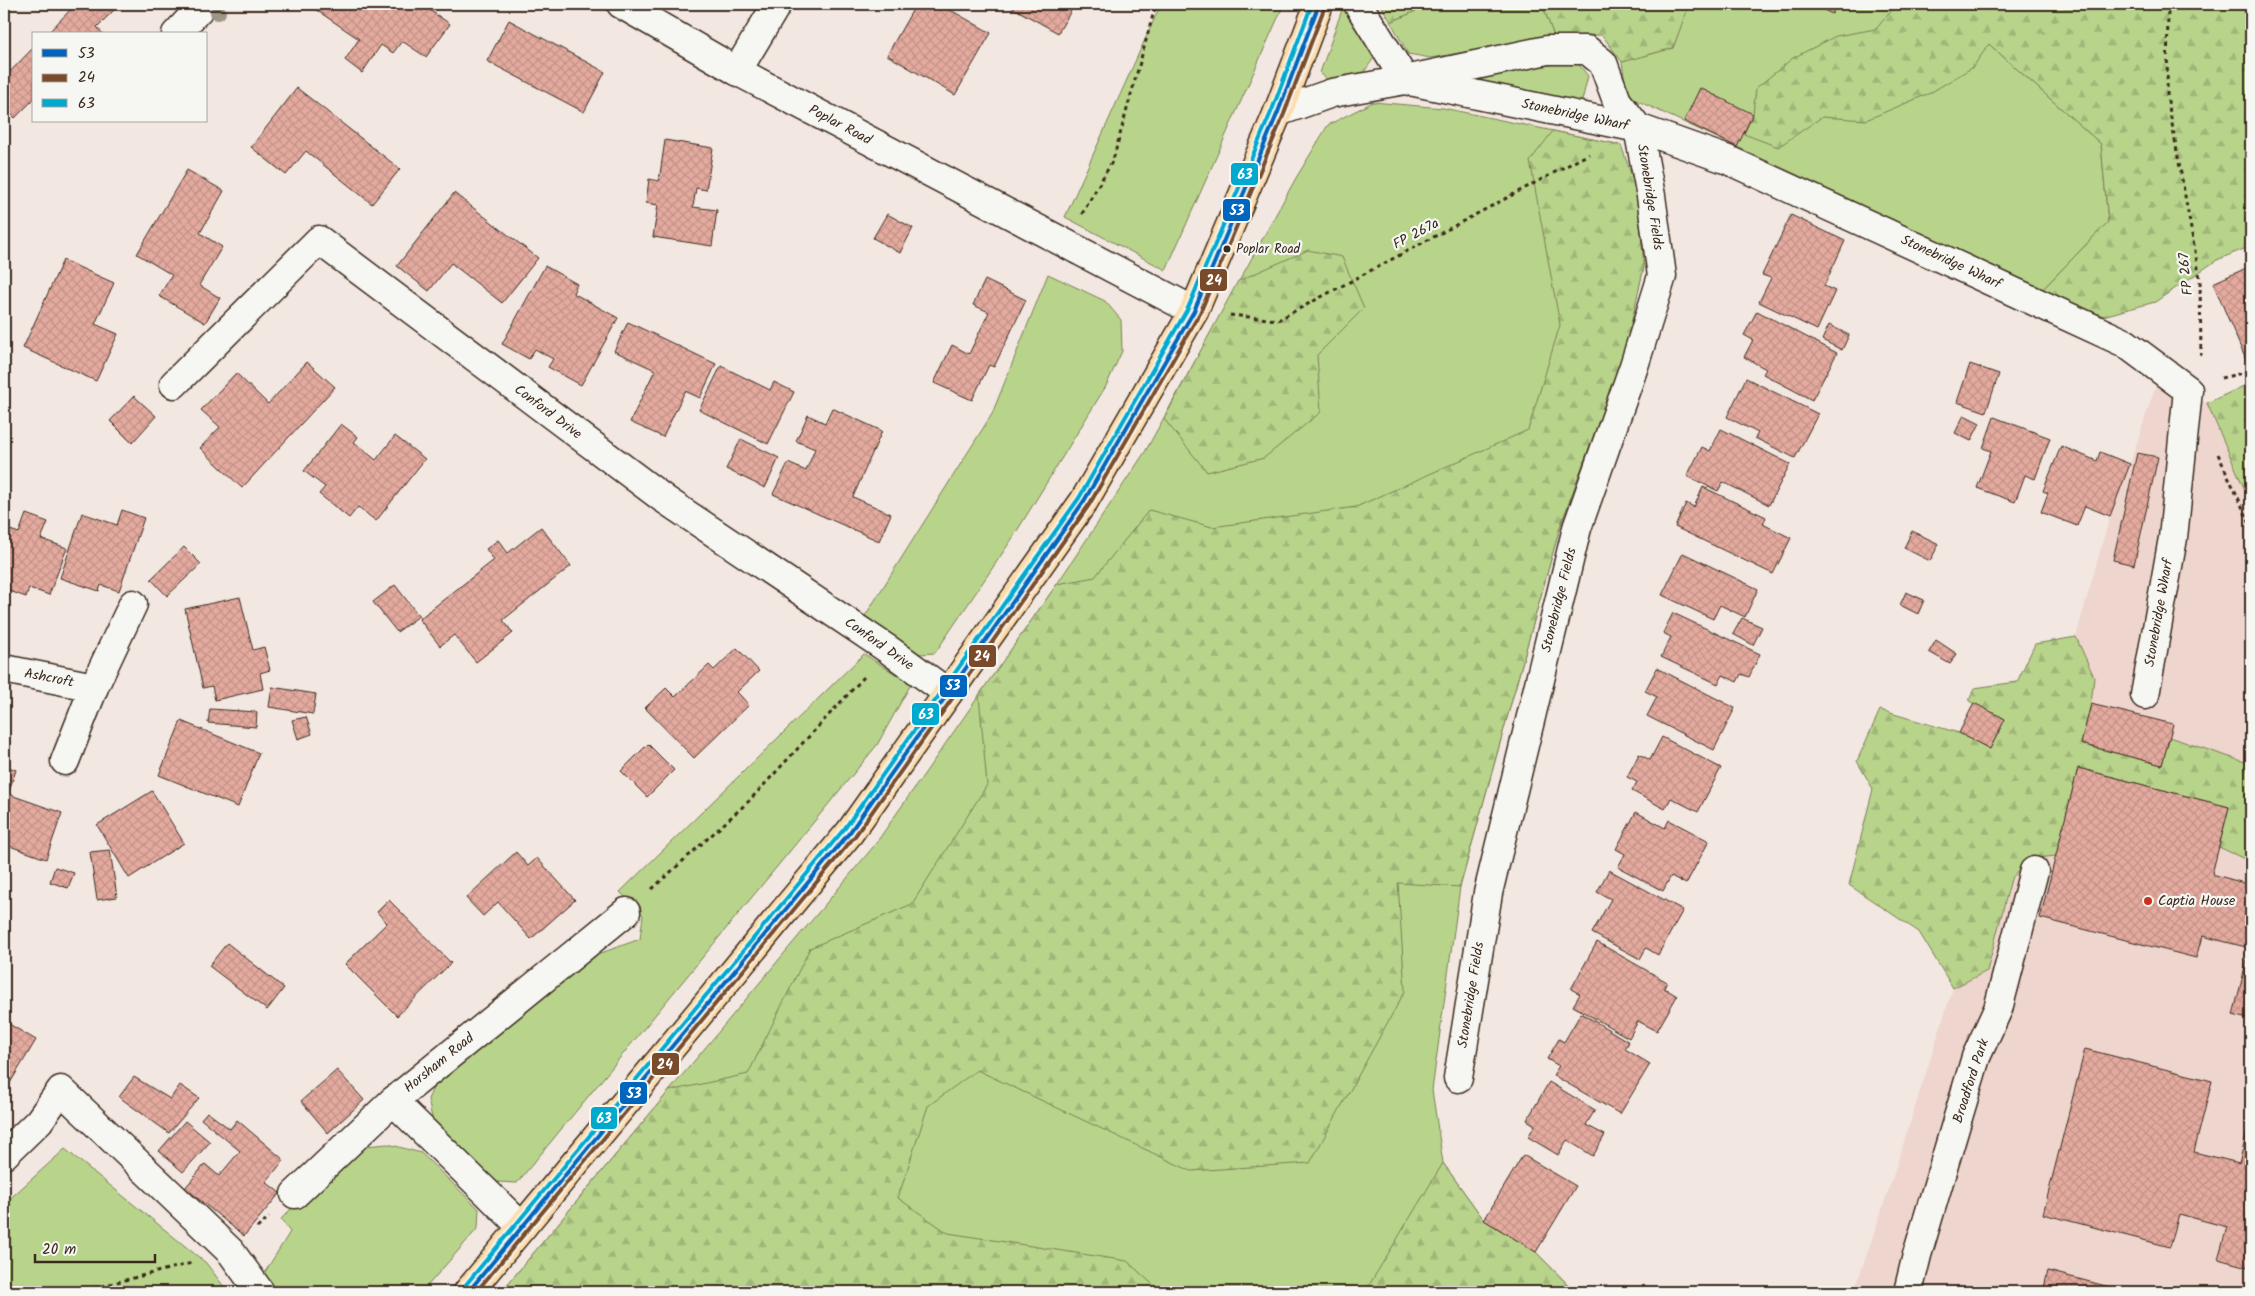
<svg xmlns="http://www.w3.org/2000/svg" width="2255" height="1296" viewBox="0 0 2255 1296" font-family="Kalam,sans-serif">
<style>
.built{fill:#eed5cd}
.green{fill:#b8d48b;stroke:#7a7f54}
.forest{fill:url(#forest-firs);stroke:#7a7f54}
.building{fill:url(#building-cross-hatch);stroke:#3b2a1e}
.lines{fill:none;stroke-linecap:round;stroke-linejoin:round}
.minor-casing{stroke:#3b2a1e;stroke-width:31}
.major-casing{stroke:#3b2a1e;stroke-width:31}
.path{stroke:#3b2a1e;stroke-width:3;stroke-dasharray:4 4;stroke-linecap:butt}
.minor{stroke:#f6f6f2;stroke-width:28}
.major{stroke:#fddcac;stroke-width:28}
.bus-1-casing{stroke:#f6f6f2;stroke-width:8}
.bus-2-casing{stroke:#f6f6f2;stroke-width:8}
.bus-3-casing{stroke:#f6f6f2;stroke-width:8}
.bus-1{stroke:#0065bd;stroke-width:4}
.bus-2{stroke:#7a4b2a;stroke-width:4}
.bus-3{stroke:#00a9ce;stroke-width:4}
.tree{fill:#9e9685}
.bus-dot{fill:#3b2a1e;stroke:#f6f6f2;stroke-width:2}
.poi-dot{fill:#c8321e;stroke:#f6f6f2;stroke-width:2}
.labels{text-anchor:middle;dominant-baseline:central;stroke-width:4.5;stroke-linejoin:round;paint-order:stroke}
.bus-label{font-size:13px;fill:#3b2a1e;stroke:#f6f6f2;text-anchor:start}
.street-label{font-size:14px;fill:#3b2a1e;stroke:#f6f6f2}
.poi-label{font-size:14px;fill:#3b2a1e;stroke:#f6f6f2;text-anchor:start}
.line-badge{stroke:#f6f6f2;stroke-width:2}
.badge-label{font-size:14px;text-anchor:middle;font-weight:bold;fill:#fff}
</style>
<defs>
<pattern id="forest-firs" width="22" height="20" patternUnits="userSpaceOnUse" patternTransform="scale(1.25)"><rect width="22" height="20" fill="#b8d48b"/><path d="M5 1l3.5 6h-7zM16 11l3.5 6h-7z" fill="#9fb678"/></pattern>
<pattern id="building-cross-hatch" width="8" height="8" patternUnits="userSpaceOnUse" patternTransform="scale(1.25)"><rect width="8" height="8" fill="#e4aa9f"/><path d="M0 0l8 8M0 8l8-8" fill="none" stroke="#c49288"/></pattern>
</defs>
<rect width="100%" height="100%" fill="#f2e7e1"/>
<filter id="ink" filterUnits="userSpaceOnUse"><feTurbulence type="fractalNoise" baseFrequency=".02" numOctaves="2"/><feDisplacementMap in="SourceGraphic" scale="10" xChannelSelector="R" yChannelSelector="G"/><feConvolveMatrix kernelMatrix="1 2 1 2 8 2 1 2 1" color-interpolation-filters="sRGB"/></filter>
<g filter="url(#ink)">
<polygon class="built" points="2156,385 2207,403 2251,504 2251,1292 1854,1292 1890,1186 1953,988 1987,971 2011,879 2029,859 2081,744 2091,704 2094,677 2076,637 2110,516 2130,464"/>
<g class="green">
<polygon points="1161,4 1284,4 1166,270 1065,217"/>
<polygon points="1344,4 1346,4 1376,55 1361,76 1328,80 1320,73"/>
<polygon points="1431,4 1542,4 1554,36 1431,58 1408,54 1391,22"/>
<polygon points="1688,4 2008,4 1989,44 2101,144 2108,222 2043,289 1627,96 1622,62 1673,48"/>
<polygon points="1577,62 1588,76 1581,105 1466,81 1472,74"/>
<polygon points="1373,102 1443,108 1621,145 1644,266 1626,347 1560,527 1460,887 1432,1090 1443,1163 1484,1220 1536,1252 1575,1292 501,1292 874,846 1057,584 1145,452 1296,178 1328,125"/>
<polygon points="1048,274 1105,301 1121,320 1122,351 1106,386 1012,539 935,653 920,654 865,616 992,414"/>
<polygon points="864,654 911,684 877,745 517,1183 497,1182 432,1118 428,1099 435,1084 590,957 640,939 643,915 620,892"/>
<polygon points="388,1144 421,1153 479,1209 478,1228 422,1292 268,1292 260,1280 290,1232 281,1219 353,1147"/>
<polygon points="65,1149 206,1263 228,1292 4,1292 4,1204"/>
</g>
<g class="forest">
<polygon points="1380,4 1431,4 1391,22"/>
<polygon points="1542,4 1688,4 1688,8 1673,48 1622,62 1602,35 1554,36"/>
<polygon points="1897,4 2251,4 2251,246 2217,260 2155,302 2103,316 2043,289 2108,222 2101,144 1989,44 1973,67 1930,93 1866,120 1822,117 1778,147 1744,134 1753,114 1756,88 1793,58 1836,36 1876,29"/>
<polygon points="1553,131 1621,145 1637,191 1644,266 1626,347 1560,527 1460,887 1398,883 1405,991 1310,1163 1191,1171 977,1070 928,1106 898,1198 948,1233 1127,1261 1161,1292 501,1292 669,1091 748,1074 810,948 912,904 987,785 979,695 1057,584 1095,577 1149,510 1212,527 1356,507 1528,430 1560,325 1530,161"/>
<polygon points="1308,250 1342,257 1364,308 1317,355 1321,412 1264,458 1207,472 1164,419 1238,281"/>
<polygon points="2248,384 2251,384 2251,504 2207,403"/>
<polygon points="2076,637 2094,677 2091,704 2081,744 2162,765 2169,737 2251,764 2251,862 2219,847 2229,807 2078,768 2056,856 2029,859 2011,879 1987,971 1953,988 1919,932 1849,885 1873,789 1857,761 1880,710 1959,733 1990,749 2005,719 1969,701 1974,688 2017,682 2035,644"/>
<polygon points="1443,1163 1484,1220 1536,1252 1575,1292 1365,1292"/>
</g>
<g class="building">
<polygon points="76,4 109,4 115,9 97,27 103,34 47,34"/>
<polygon points="314,4 421,4 450,24 426,57 402,41 393,53 381,45 362,73 345,60 359,39 312,7"/>
<polygon points="916,4 940,4 991,33 955,95 887,55"/>
<polygon points="1006,4 1075,4 1058,33"/>
<polygon points="1812,4 1837,4 1832,14"/>
<polygon points="509,20 605,72 584,112 487,61"/>
<polygon points="34,47 34,99 15,118 4,107 4,78"/>
<polygon points="297,88 400,169 372,204 306,151 286,175 251,147"/>
<polygon points="1700,88 1753,114 1737,147 1684,121"/>
<polygon points="665,140 713,148 706,190 696,188 693,207 717,210 712,246 653,237 658,205 646,203 649,179 659,181"/>
<polygon points="187,170 224,191 200,233 222,247 199,285 220,298 205,323 159,296 172,275 137,254"/>
<polygon points="454,193 538,258 502,303 451,263 429,291 397,266"/>
<polygon points="887,214 913,228 900,253 873,238"/>
<polygon points="1791,215 1845,241 1824,286 1835,291 1817,330 1759,302 1771,278 1762,275"/>
<polygon points="63,260 114,283 95,324 118,334 96,381 23,348"/>
<polygon points="545,266 577,284 573,293 618,318 581,385 548,367 553,359 535,349 529,359 502,344"/>
<polygon points="2251,266 2251,366 2249,367 2213,283"/>
<polygon points="985,280 1026,300 994,367 989,365 972,400 934,383 952,345 969,354 989,312 973,305"/>
<polygon points="1757,311 1837,353 1812,400 1763,374 1766,369 1744,357 1753,340 1744,335"/>
<polygon points="628,322 716,364 700,398 685,391 663,437 630,422 655,370 614,351"/>
<polygon points="1829,325 1849,335 1842,350 1822,340"/>
<polygon points="307,362 335,387 242,488 200,448 220,427 201,410 236,373 268,404"/>
<polygon points="1970,364 1999,374 1986,412 1957,402"/>
<polygon points="721,366 770,390 774,382 794,392 768,444 699,410"/>
<polygon points="1746,378 1818,414 1795,458 1755,438 1758,433 1727,417"/>
<polygon points="134,396 156,416 132,443 110,421"/>
<polygon points="832,408 882,431 853,497 891,514 879,541 773,494 788,463 806,471 815,449 796,441 808,415 825,423"/>
<polygon points="1964,415 1980,423 1971,441 1955,433"/>
<polygon points="1994,417 2050,438 2035,479 2025,475 2015,502 1977,488 1991,451 1983,448"/>
<polygon points="341,424 358,437 354,442 376,460 395,436 425,459 376,521 358,507 349,518 319,494 325,487 304,471"/>
<polygon points="1721,429 1790,464 1769,505 1723,482 1718,491 1687,476 1702,447 1710,451"/>
<polygon points="741,439 779,458 765,488 726,469"/>
<polygon points="2061,446 2097,461 2100,452 2130,464 2110,516 2085,506 2077,526 2041,512 2048,493 2043,491"/>
<polygon points="2137,453 2158,457 2134,565 2113,560"/>
<polygon points="1703,487 1766,517 1763,524 1791,538 1773,574 1675,527 1686,503 1694,507"/>
<polygon points="122,510 144,518 119,591 101,585 99,591 60,578 82,513 117,525"/>
<polygon points="26,514 48,522 41,539 67,548 49,595 29,588 26,597 4,589 4,528 19,533"/>
<polygon points="541,527 571,566 503,620 513,633 476,662 454,635 440,646 419,619 494,560 486,549 498,540 508,553"/>
<polygon points="1912,531 1939,544 1930,561 1904,548"/>
<polygon points="184,547 201,564 167,596 151,579"/>
<polygon points="1683,553 1758,589 1745,617 1720,605 1713,619 1662,595"/>
<polygon points="395,585 419,616 397,632 373,602"/>
<polygon points="1906,592 1924,600 1918,614 1900,605"/>
<polygon points="240,597 253,650 264,647 270,670 260,673 263,689 215,700 212,686 203,688 185,609"/>
<polygon points="1673,613 1760,654 1749,677 1741,674 1737,682 1723,675 1718,684 1661,657 1671,637 1663,633"/>
<polygon points="1742,618 1762,627 1753,645 1733,634"/>
<polygon points="1936,640 1957,654 1950,664 1929,652"/>
<polygon points="737,648 759,671 737,692 749,705 694,758 645,708 666,688 675,697 709,665 714,670"/>
<polygon points="1657,668 1735,708 1714,750 1647,716 1657,697 1645,691"/>
<polygon points="272,687 316,694 313,714 269,707"/>
<polygon points="1974,703 2005,719 1990,749 1959,733"/>
<polygon points="2091,704 2173,724 2162,765 2081,744"/>
<polygon points="210,709 257,712 256,727 208,723"/>
<polygon points="306,717 312,734 298,739 292,720"/>
<polygon points="181,721 259,753 238,807 159,775"/>
<polygon points="1662,737 1721,768 1698,812 1671,798 1665,809 1632,791 1637,782 1627,777 1639,754 1650,760"/>
<polygon points="648,744 674,770 647,797 621,771"/>
<polygon points="4,765 16,770 8,794 62,813 46,859 4,844"/>
<polygon points="2078,768 2229,807 2212,874 2251,885 2251,1020 2233,1015 2250,948 2202,936 2196,958 2040,918"/>
<polygon points="152,791 184,843 129,878 97,825"/>
<polygon points="1636,812 1665,828 1669,820 1709,841 1686,884 1671,876 1663,891 1618,867 1625,854 1616,849"/>
<polygon points="110,850 117,897 97,900 90,852"/>
<polygon points="516,852 528,866 537,858 575,900 531,939 498,902 483,916 466,898"/>
<polygon points="55,867 74,873 68,888 50,882"/>
<polygon points="1609,870 1683,910 1658,955 1646,948 1640,959 1592,933 1611,899 1597,892"/>
<polygon points="389,900 451,963 397,1016 345,964 387,923 377,912"/>
<polygon points="1597,942 1667,982 1664,988 1677,996 1657,1031 1638,1021 1629,1038 1573,1006 1580,994 1571,989"/>
<polygon points="227,943 284,988 267,1010 209,966"/>
<polygon points="1581,1013 1629,1042 1625,1049 1650,1064 1620,1114 1553,1075 1559,1066 1547,1059 1559,1039 1564,1042"/>
<polygon points="4,1021 36,1040 4,1093"/>
<polygon points="2085,1049 2212,1081 2194,1152 2239,1163 2248,1129 2251,1130 2251,1268 2218,1259 2227,1227 2179,1214 2170,1247 2043,1214"/>
<polygon points="337,1070 364,1100 328,1133 301,1101"/>
<polygon points="134,1077 170,1099 180,1085 199,1098 169,1133 119,1097"/>
<polygon points="1549,1082 1595,1110 1586,1125 1605,1135 1593,1156 1567,1140 1558,1155 1528,1137 1535,1125 1527,1120"/>
<polygon points="207,1112 230,1129 237,1120 284,1160 266,1182 280,1193 244,1236 185,1188 205,1164 219,1176 240,1151 201,1119"/>
<polygon points="185,1121 210,1142 183,1172 159,1151"/>
<polygon points="1523,1155 1576,1186 1536,1252 1484,1220"/>
<polygon points="2048,1271 2129,1292 2043,1292"/>
</g>
<g class="lines">
<defs>
<g id="minor">
<polyline points="621,4 737,71 1194,311"/>
<polyline points="1358,4 1405,80 1547,50 1587,50 1603,63 1617,101 1638,128 1651,196 1662,276 1634,366 1577,528 1488,893 1458,1078"/>
<polyline points="176,34 204,4"/>
<polyline points="737,71 777,4"/>
<polyline points="1278,112 1332,93 1405,80 1638,128 1728,160 2125,343 2188,390 2173,538 2145,695"/>
<polyline points="174,384 319,240 664,499 889,650 948,693"/>
<polyline points="4,669 94,687"/>
<polyline points="65,761 94,687 133,604"/>
<polyline points="4,1155 39,1121 61,1090 231,1252 260,1292"/>
<polyline points="295,1194 393,1101"/>
<polyline points="522,1227 393,1101 626,912"/>
<polyline points="1908,1292 1917,1255 1976,1057 1998,1009 2034,871"/>
</g>
<polyline id="major" points="468,1292 850,832 1084,501 1194,311 1278,112 1319,4"/>
</defs>
<use href="#minor" class="minor-casing"/>
<use href="#major" class="major-casing"/>
<g class="path">
<polyline points="2168,4 2167,96 2200,279 2201,355"/>
<polyline points="1082,214 1113,160 1156,4"/>
<polyline points="1230,315 1278,320 1589,154"/>
<polyline points="2221,378 2251,371"/>
<polyline points="2218,454 2251,526"/>
<polyline points="652,889 749,801 865,676"/>
<polyline points="257,1228 269,1217"/>
<polyline points="78,1292 192,1263"/>
</g>
<use href="#minor" class="minor"/>
<use href="#major" class="major"/>
<defs>
<polyline id="bus-1" points="468,1292 850,832 1084,501 1194,311 1278,112 1319,4"/>
<polyline id="bus-2" points="476,1292 855,836 1089,505 1200,313 1284,114 1325,6"/>
<polyline id="bus-3" points="463,1288 845,828 1079,498 1188,308 1272,110 1312,4"/>
</defs>
<use href="#bus-1" class="bus-1-casing"/>
<use href="#bus-2" class="bus-2-casing"/>
<use href="#bus-3" class="bus-3-casing"/>
<use href="#bus-1" class="bus-1"/>
<use href="#bus-2" class="bus-2"/>
<use href="#bus-3" class="bus-3"/>
</g>
<circle class="tree" cx="218" cy="12" r="8"/>
</g>
<circle class="bus-dot" cx="1227" cy="249" r="4.5"/>
<circle class="poi-dot" cx="2148" cy="901" r="5"/>
<g class="labels">
<g class="bus-label">
<text x="1236" y="249">Poplar Road</text>
</g>
<g class="street-label">
<text transform="translate(1575 115) rotate(12)">Stonebridge Wharf</text>
<text transform="translate(840 125) rotate(28)">Poplar Road</text>
<text transform="translate(1650 197) rotate(81)">Stonebridge Fields</text>
<text transform="translate(1416 234) rotate(-28)">FP 267a</text>
<text transform="translate(1951 262) rotate(25)">Stonebridge Wharf</text>
<text transform="translate(2186 274) rotate(-96)">FP 267</text>
<text transform="translate(548 412) rotate(37)">Conford Drive</text>
<text transform="translate(1559 600) rotate(-76)">Stonebridge Fields</text>
<text transform="translate(2159 613) rotate(-80)">Stonebridge Wharf</text>
<text transform="translate(879 644) rotate(35)">Conford Drive</text>
<text transform="translate(49 678) rotate(11)">Ashcroft</text>
<text transform="translate(1471 995) rotate(-81)">Stonebridge Fields</text>
<text transform="translate(439 1063) rotate(-39)">Horsham Road</text>
<text transform="translate(1971 1081) rotate(-72)">Broadford Park</text>
</g>
<g class="poi-label">
<text x="2158" y="901">Captia House</text>
</g>
</g>
<g class="line-badge">
<rect x="1230" y="162" width="29" height="24" rx="5" fill="#00a9ce"/>
<rect x="1222" y="198" width="29" height="24" rx="5" fill="#0065bd"/>
<rect x="1199" y="268" width="29" height="24" rx="5" fill="#7a4b2a"/>
<rect x="968" y="644" width="29" height="24" rx="5" fill="#7a4b2a"/>
<rect x="939" y="674" width="29" height="24" rx="5" fill="#0065bd"/>
<rect x="911" y="702" width="29" height="24" rx="5" fill="#00a9ce"/>
<rect x="651" y="1052" width="29" height="24" rx="5" fill="#7a4b2a"/>
<rect x="619" y="1081" width="29" height="24" rx="5" fill="#0065bd"/>
<rect x="590" y="1106" width="28" height="24" rx="5" fill="#00a9ce"/>
</g>
<g class="badge-label">
<text x="1245" y="179">63</text>
<text x="1237" y="215">53</text>
<text x="1214" y="285">24</text>
<text x="982" y="661">24</text>
<text x="953" y="690">53</text>
<text x="926" y="719">63</text>
<text x="665" y="1069">24</text>
<text x="634" y="1098">53</text>
<text x="604" y="1123">63</text>
</g>
<rect width="2255" height="1296" fill="none" stroke="#f6f6f2" stroke-width="20"/>
<rect x="10" y="10" width="2235" height="1276" fill="none" stroke="#3b2a1e" stroke-width="2" filter="url(#ink)"/>
<rect x="32" y="32" width="175" height="90" fill="#f6f6f2" stroke="#aba49d"/>
<rect x="42" y="49" width="25" height="8" fill="#0065bd" stroke="#aba49d"/>
<text x="78" y="58" font-size="15" fill="#3b2a1e">53</text>
<rect x="42" y="74" width="25" height="8" fill="#7a4b2a" stroke="#aba49d"/>
<text x="78" y="82" font-size="15" fill="#3b2a1e">24</text>
<rect x="42" y="99" width="25" height="8" fill="#00a9ce" stroke="#aba49d"/>
<text x="78" y="108" font-size="15" fill="#3b2a1e">63</text>
<path d="M35 1254v8h120v-8" fill="none" stroke="#3b2a1e" stroke-width="2.5"/>
<text x="42" y="1254" font-size="15" fill="#3b2a1e" stroke="#f6f6f2" stroke-width="4" paint-order="stroke">20 m</text>
</svg>
